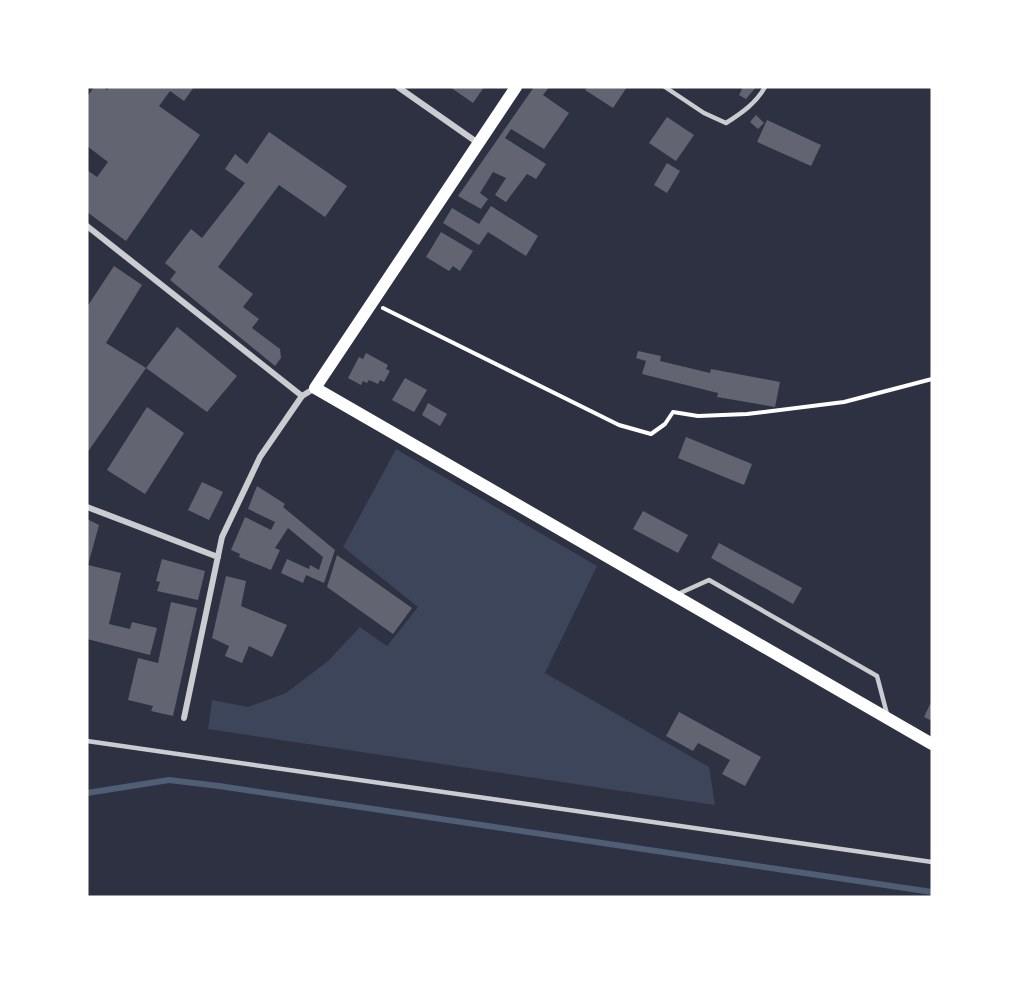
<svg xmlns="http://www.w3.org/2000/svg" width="1019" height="984" viewBox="0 0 1019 984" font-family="'Asap Condensed',sans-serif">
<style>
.green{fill:#3c4559}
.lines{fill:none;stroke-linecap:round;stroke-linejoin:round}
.stream{stroke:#4f5d75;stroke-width:6}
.building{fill:#626471}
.path{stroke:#fff;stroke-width:4}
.service{stroke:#caccd0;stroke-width:4.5}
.minor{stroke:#caccd0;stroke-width:6}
.secondary{stroke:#fff;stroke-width:12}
</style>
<rect width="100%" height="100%" fill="#2d3142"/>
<polygon class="green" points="396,449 597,566 545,673 709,767 715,805 208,729 212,700 248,707 286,693 328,661 360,627 387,646 418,607 343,547"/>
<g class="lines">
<polyline class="stream" points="87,793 169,780 219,786 932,892"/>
</g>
<g class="building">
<polygon points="94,87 104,87 107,90 109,87 194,87 184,101 170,91 159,106 200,135 126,241 87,212 87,170 97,177 108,162 87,146 87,97"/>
<polygon points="450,87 484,87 473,103"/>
<polygon points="534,87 549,87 543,95 569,113 544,149 511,129 505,138 546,164 536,179 527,174 506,202 495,195 506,178 493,172 480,193 488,199 481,209 458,196"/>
<polygon points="588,87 627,87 613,108 585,90"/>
<polygon points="743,87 756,87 746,99 739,95"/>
<polygon points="756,115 764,123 758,129 750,122"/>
<polygon points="667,117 694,135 676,161 649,143"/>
<polygon points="767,120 821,145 811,166 757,142"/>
<polygon points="269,132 347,186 325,217 279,185 218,267 253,294 243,307 259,319 252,328 280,349 281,358 275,366 170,280 176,272 165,263 191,229 202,238 245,183 225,169 235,154 247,164"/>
<polygon points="667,163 680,171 667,193 654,185"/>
<polygon points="491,206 538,236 526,256 488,232 479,245 443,223 452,208 479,224"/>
<polygon points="441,232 473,251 460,271 453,266 449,271 426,257"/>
<polygon points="114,266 142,285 106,343 146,368 87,453 87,307"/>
<polygon points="177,327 237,376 207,412 146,368"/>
<polygon points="638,351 661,356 660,361 710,373 711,369 780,382 775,407 717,397 718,393 642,374 646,361 636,358"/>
<polygon points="366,353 388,365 386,369 390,371 384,382 380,380 378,384 369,380 367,383 363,381 361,385 348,378 359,357 363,359"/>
<polygon points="405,378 427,390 414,412 392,400"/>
<polygon points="428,403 447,414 440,426 422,415"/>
<polygon points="147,407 184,433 145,494 107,470"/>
<polygon points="686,437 752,464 744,485 678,458"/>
<polygon points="202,482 223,492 209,520 188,510"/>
<polygon points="257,486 285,504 283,507 335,550 324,583 306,575 303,583 281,573 287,559 309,569 310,565 319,570 323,557 288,528 275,548 280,550 271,570 239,557 240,554 231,550 245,517 271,530 275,522 248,509"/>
<polygon points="643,511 688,535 678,553 633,529"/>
<polygon points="87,519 99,525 88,565 121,573 109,624 130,629 132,622 157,628 150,655 87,639"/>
<polygon points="719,543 802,588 793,604 711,558"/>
<polygon points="337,555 412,608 393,634 327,587"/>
<polygon points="162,559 205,571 198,600 157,591 160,582 156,581"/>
<polygon points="226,576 246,581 241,606 287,625 272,657 249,646 242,663 225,656 229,646 212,638"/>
<polygon points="171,602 197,608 173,716 151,711 153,706 128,700 138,658 158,663"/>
<polygon points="932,700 932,721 924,717"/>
<polygon points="679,712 761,757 745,786 722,774 730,760 698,743 693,751 666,736"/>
</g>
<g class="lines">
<polyline class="path" points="383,308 619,425 651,434 665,424 673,412 698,416 747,414 844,402 932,379"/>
<g class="service">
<path d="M665 87 704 113 726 123C742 113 756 103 765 87"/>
<polyline points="678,594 709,580 877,676 887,714"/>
<polyline points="87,741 932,862"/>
</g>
<g class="minor">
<polyline points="398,87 478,143"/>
<polyline points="87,226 302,396"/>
<polyline points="87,507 218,557"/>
<polyline points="184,718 222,537 260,457 302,396 315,388"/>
</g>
<polyline class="secondary" points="516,87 315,388 932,744"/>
</g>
<rect width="1019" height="984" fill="none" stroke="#ffffff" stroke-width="177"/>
</svg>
